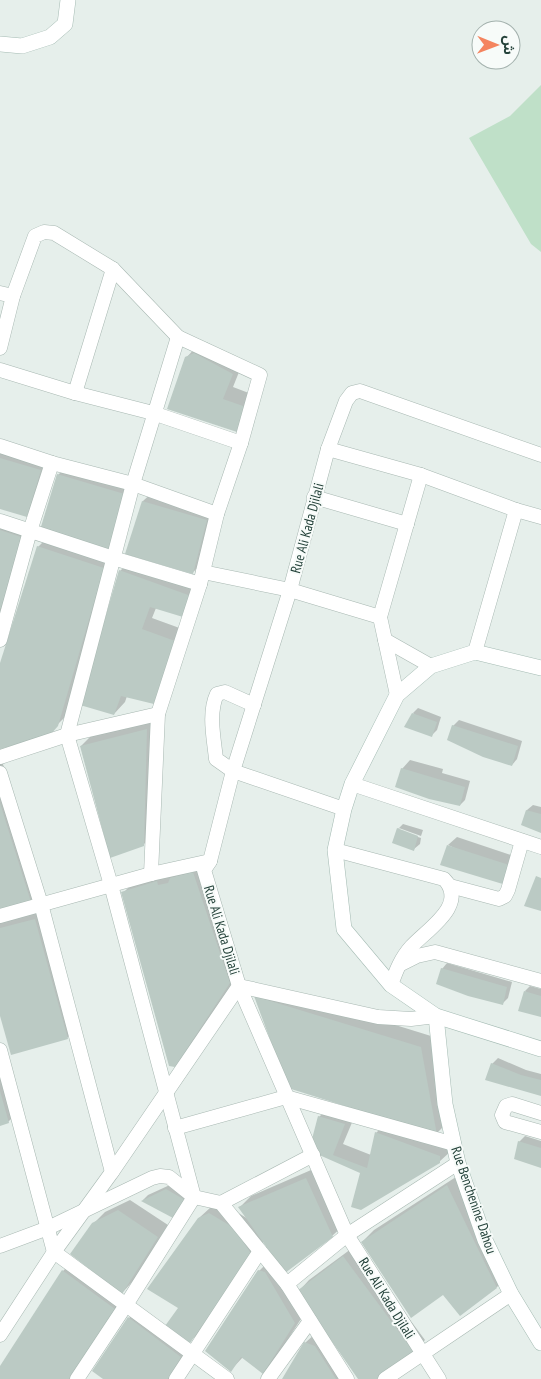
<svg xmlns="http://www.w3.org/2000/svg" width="541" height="1379" viewBox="0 0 541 1379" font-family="'PT Sans Narrow','Noto Sans Arabic',sans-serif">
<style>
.green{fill:#bfe0c8}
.shadow{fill:#0003}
.building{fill:#bbcac4}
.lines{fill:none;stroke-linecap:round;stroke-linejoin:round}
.street-casing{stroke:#a8b8b2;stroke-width:15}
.secondary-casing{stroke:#a4bbb3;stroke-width:16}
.street{stroke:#fff;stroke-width:14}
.secondary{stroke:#fff;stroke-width:15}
.labels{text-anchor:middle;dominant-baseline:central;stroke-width:4;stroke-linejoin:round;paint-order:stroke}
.street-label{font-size:14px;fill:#24423a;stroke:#f7fbf9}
</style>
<rect width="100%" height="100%" fill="#e6efeb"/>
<polygon class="green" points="541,85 541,252 531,244 469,138 510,116"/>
<g class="shadow">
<polygon points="206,342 243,362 233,387 257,396 236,431 186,358 197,346"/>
<polygon points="0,445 51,459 38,504 27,515 0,508"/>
<polygon points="69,464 139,484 112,550 58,475"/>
<polygon points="155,490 218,509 204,562 192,573 127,554 143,501"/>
<polygon points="0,515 32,526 0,635"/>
<polygon points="50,535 115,556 69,713 50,732 0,748 0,667 38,547"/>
<polygon points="131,560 201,585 194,605 156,608 152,618 185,630 127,696 125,702 114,714 120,571"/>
<polygon points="418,708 441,717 437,730 431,736 413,713"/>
<polygon points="158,718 154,834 143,845 81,746 92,735"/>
<polygon points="459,720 522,741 517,759 512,765 453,726"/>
<polygon points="410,760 443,769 442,773 470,781 465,800 460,805 402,769"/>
<polygon points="2,761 42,890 30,901 0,910 0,762"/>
<polygon points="533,805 541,807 541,831 523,825 527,810"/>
<polygon points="403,824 423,830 421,836 399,828 399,831 421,838 420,844 414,849 398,829"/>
<polygon points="457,837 520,858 514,875 448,845"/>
<polygon points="204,862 241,971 186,1055 175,1066 123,893 134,882"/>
<polygon points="46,908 78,1026 67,1038 0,1011 0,920"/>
<polygon points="447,963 512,982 508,998 502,1004 442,969"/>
<polygon points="266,985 431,1036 448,1122 437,1133 256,996"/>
<polygon points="530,986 541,989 541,1015 525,991"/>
<polygon points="0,1055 20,1110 8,1122 0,1124"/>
<polygon points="498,1058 526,1070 541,1074 541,1095 492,1064"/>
<polygon points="330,1106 356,1113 343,1144 371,1155 376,1133 387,1122 451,1151 439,1162 362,1172 318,1153 319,1117"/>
<polygon points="525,1136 541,1141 541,1167 519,1142"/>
<polygon points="318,1167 344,1225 332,1236 285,1271 306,1311 274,1361 263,1373 243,1357 231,1370 259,1271 271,1259 279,1262 264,1241 202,1330 190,1341 179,1336 192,1346 171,1379 105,1379 129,1318 140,1307 167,1327 180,1307 199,1218 211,1207 221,1202 248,1219 240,1207 251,1196"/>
<polygon points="459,1175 508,1276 497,1287 443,1293 362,1242 374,1230"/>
<polygon points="172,1184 190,1194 179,1211 143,1200 148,1195"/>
<polygon points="130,1200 168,1225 133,1281 121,1294 126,1298 74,1379 0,1379 0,1369 63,1271 74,1260 104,1282 106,1280 93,1224 105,1212"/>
<polygon points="355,1246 425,1340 414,1351 375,1379 359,1379 330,1338 329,1339 354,1379 284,1379 305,1343 317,1332 329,1336 298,1292 309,1280"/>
</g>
<g class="building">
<polygon points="194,353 233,374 223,399 246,407 237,432 167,409 185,357"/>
<polygon points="0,458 41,470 27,517 0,509"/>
<polygon points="57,474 128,495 112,551 40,530"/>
<polygon points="142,501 207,520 193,574 125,554"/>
<polygon points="0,530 21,537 1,608 0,608"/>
<polygon points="37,546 104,568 58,726 51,734 0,749 0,663"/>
<polygon points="119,570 191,596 183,617 150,607 142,629 175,641 154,704 121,696 114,715 80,705"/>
<polygon points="412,713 437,722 432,737 404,727"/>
<polygon points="452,725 518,746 512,766 483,757 447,740"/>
<polygon points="147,729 144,846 110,858 80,746"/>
<polygon points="401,768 465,787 460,806 429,799 395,787"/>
<polygon points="0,803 31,902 0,912"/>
<polygon points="526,810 541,814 541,833 521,825"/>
<polygon points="397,828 418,836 414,851 392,843"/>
<polygon points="447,845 512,866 506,885 440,865"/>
<polygon points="193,872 230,983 175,1067 169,1066 121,892 157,881 158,885 168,883 170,878"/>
<polygon points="536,876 541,878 541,911 524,906"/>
<polygon points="35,919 68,1039 11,1055 0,1016 0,928"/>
<polygon points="441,968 507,987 503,1005 468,996 436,984"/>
<polygon points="524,991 541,996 541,1017 518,1011"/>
<polygon points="254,996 421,1047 437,1135 288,1088"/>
<polygon points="491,1063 521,1075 541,1080 541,1096 485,1080"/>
<polygon points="0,1091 9,1123 0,1126"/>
<polygon points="318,1116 345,1124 333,1155 367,1168 375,1132 440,1156 440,1163 361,1210 351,1207 360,1173 317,1154 312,1139"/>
<polygon points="518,1141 541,1148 541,1168 514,1159"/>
<polygon points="306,1178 333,1237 285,1273 238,1207"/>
<polygon points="447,1185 497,1288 460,1316 443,1295 411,1318 361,1242"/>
<polygon points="166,1189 185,1200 173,1218 141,1201"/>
<polygon points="118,1210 158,1237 122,1294 70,1254 92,1223"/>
<polygon points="209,1213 234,1228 252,1255 190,1343 165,1326 178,1308 147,1289 198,1218"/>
<polygon points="343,1256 414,1352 377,1379 358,1379 297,1291"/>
<polygon points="62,1270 115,1309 71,1379 0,1379 0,1366"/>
<polygon points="258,1270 265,1272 295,1323 263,1374 241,1357 231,1372 205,1351"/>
<polygon points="128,1317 181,1357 168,1379 103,1379 92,1371"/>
<polygon points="304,1342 315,1346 336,1379 282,1379"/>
</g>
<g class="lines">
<defs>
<g id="street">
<polyline points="0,293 13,296"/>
<polyline points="0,348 13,296 35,236 44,232 54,233 113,269 178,337 260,375 241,443 217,514 200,584 158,714 151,874"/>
<polyline points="0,370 75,393 153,413 241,443"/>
<polyline points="75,393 113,269"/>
<polyline points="0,446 52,463 133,484 217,514"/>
<polyline points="328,449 421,475 516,510 541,517"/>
<polyline points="314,497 407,524"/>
<polyline points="0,521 113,558 200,584"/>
<polyline points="203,572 290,590 380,617"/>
<polyline points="0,640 30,531 52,463"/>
<polyline points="385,640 431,666"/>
<polyline points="475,652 516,510"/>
<polyline points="397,695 380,617 421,475"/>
<path d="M254 705 225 692 217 694C208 713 214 739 216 759L233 771 344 809"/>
<polyline points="0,757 67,735 158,714"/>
<polyline points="0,773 41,904 112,1172"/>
<polyline points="352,784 541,847"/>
<path d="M335 850 444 879C469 905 426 930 411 947 401 958 396 971 391 985"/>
<polyline points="450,886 499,899 505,896 508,890 522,841"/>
<polyline points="0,916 151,874 210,861"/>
<polyline points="401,964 417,956 435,952 541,981"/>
<polyline points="0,1050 54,1252 227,1379"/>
<polyline points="541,1113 512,1104 506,1106 502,1115 505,1122 541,1132"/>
<polyline points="175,1128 286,1097 454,1144"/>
<polyline points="221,1203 313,1155"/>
<polyline points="0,1246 48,1228 152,1178 160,1176 169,1177 194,1197 221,1203 287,1284 347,1379"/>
<polyline points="287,1284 347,1235 458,1163"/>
<polyline points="0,1335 54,1252 112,1172 239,986 378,1017 411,1019 436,1016"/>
<polyline points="77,1379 126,1305 194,1197 111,885 67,735 133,484 178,337"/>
<polyline points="176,1379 260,1251"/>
<polyline points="268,1379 310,1321"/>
<polyline points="385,1379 511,1294"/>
<polyline points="439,1379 347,1235 239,986 204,870 210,861 233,771 290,590 328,449 346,401 352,393 360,391 541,455"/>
</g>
<g id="secondary">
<polyline points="0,44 22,46 50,37 65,24 68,0"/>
<polyline points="541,668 475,652 431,666 397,695 352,784 344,809 335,850 344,929 391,985 436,1016 541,1049"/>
<polyline points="436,1016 445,1104 458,1163 485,1240 511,1294 541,1343"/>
</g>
</defs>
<use href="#street" class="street-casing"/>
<use href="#secondary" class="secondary-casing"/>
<use href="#street" class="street"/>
<use href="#secondary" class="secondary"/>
</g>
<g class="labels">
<g class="street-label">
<text transform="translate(307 528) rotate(-75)">Rue Ali Kada Djilali</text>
<text transform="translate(222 930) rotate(73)">Rue Ali Kada Djilali</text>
<text transform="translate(474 1200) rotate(71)">Rue Benchenine Dahou</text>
<text transform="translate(387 1298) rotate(58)">Rue Ali Kada Djilali</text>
</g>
</g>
<g transform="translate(496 45) rotate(91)"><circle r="24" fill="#f7fbf9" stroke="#a3b1ad"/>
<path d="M0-4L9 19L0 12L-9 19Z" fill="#f4845f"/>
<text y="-8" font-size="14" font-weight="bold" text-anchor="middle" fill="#24423a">ش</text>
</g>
</svg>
